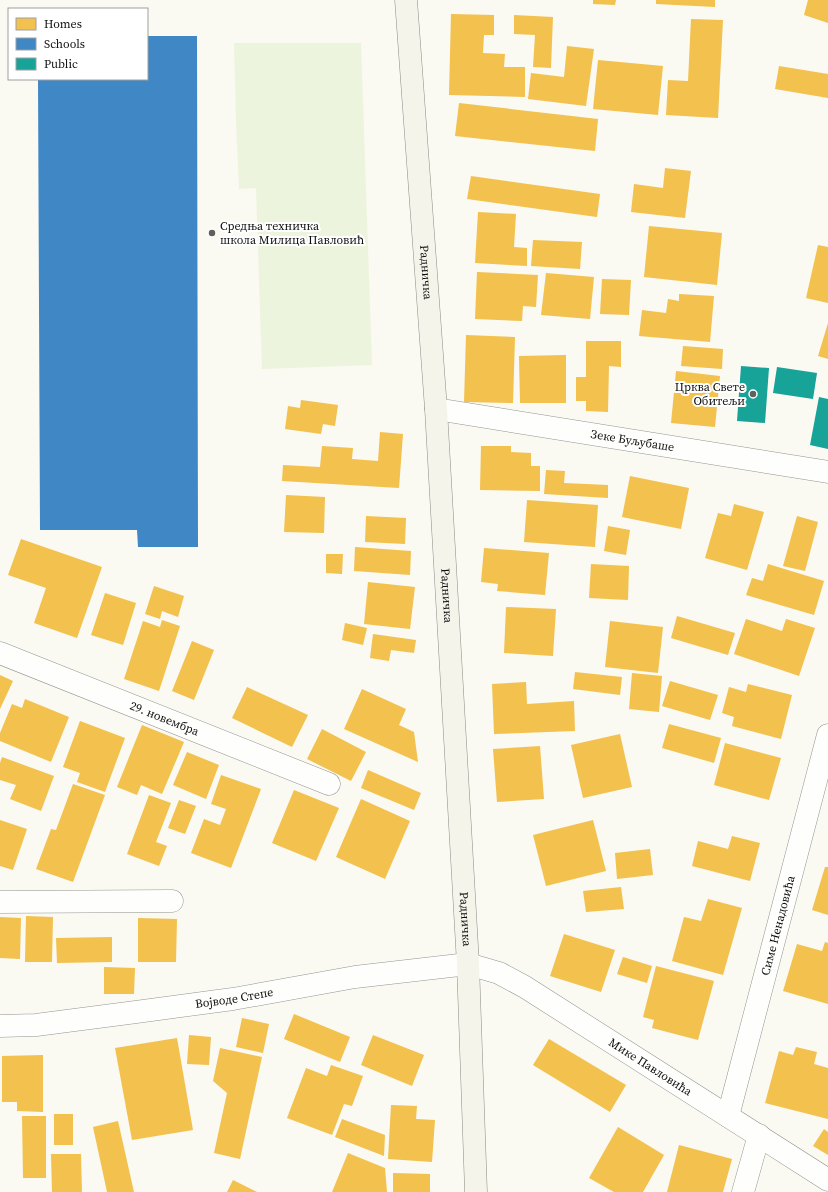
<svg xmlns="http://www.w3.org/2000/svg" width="828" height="1192" viewBox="0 0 828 1192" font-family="'Source Serif 4',serif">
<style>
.pitch{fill:#edf4dd}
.homes{fill:#f2c14e}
.schools{fill:#3f88c5}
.public{fill:#17a398}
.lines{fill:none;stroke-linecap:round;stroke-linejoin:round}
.street-casing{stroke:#949491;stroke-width:23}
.secondary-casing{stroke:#8b8a87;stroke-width:23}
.street{stroke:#fefefd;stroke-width:22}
.secondary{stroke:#f5f4ea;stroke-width:22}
.poi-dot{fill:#61605e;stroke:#fff;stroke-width:1.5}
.labels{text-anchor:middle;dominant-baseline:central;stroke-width:4;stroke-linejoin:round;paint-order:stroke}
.poi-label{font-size:12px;fill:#0e0e0e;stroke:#fff;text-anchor:start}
.street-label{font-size:12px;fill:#0e0e0e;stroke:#fff}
</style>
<rect width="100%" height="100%" fill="#faf9f2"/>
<polygon class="pitch" points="234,43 361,43 372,365 262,369 256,188 239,189 236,121"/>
<g class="homes">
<polygon points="593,0 616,0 615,5 593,4"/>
<polygon points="656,0 715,0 715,7 656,4"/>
<polygon points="808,0 828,0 828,23 804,15"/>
<polygon points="451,14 494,15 494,35 484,35 483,53 505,54 504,67 525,67 525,97 449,95"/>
<polygon points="514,15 553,17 551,68 533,67 535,35 514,34"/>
<polygon points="691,19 723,20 718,118 666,115 668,80 688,81"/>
<polygon points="567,46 594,49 586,106 528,99 531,73 564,77"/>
<polygon points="598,60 663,66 658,115 593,109"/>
<polygon points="779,66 828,74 828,98 775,89"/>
<polygon points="459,103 598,119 595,151 455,136"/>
<polygon points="665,168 691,171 685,218 631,212 634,184 663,188"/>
<polygon points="471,176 600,194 597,217 467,199"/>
<polygon points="478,212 516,214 514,247 527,248 527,266 475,263"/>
<polygon points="649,226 722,233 717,285 644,277"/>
<polygon points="533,240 582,242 580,269 531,266"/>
<polygon points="818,245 828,247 828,303 806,298"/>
<polygon points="477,272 538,275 536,307 523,306 522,321 475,319"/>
<polygon points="546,273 594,277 590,319 541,315"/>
<polygon points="602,279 631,280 629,315 600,314"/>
<polygon points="679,294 714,296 710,342 639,336 642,310 666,313 668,299 679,301"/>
<polygon points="828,323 828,359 818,356"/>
<polygon points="466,335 515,337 513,403 464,402"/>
<polygon points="586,341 621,341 621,367 609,366 608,412 586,411 586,401 576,401 576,377 586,377"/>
<polygon points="683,346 723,349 722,369 681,366"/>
<polygon points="566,355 566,403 520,403 519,356"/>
<polygon points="676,371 720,376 715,427 671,423"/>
<polygon points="301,400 338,405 335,426 323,424 321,434 285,429 288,406 300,408"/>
<polygon points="380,432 403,434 399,488 282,481 283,465 320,467 322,446 353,448 352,459 378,461"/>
<polygon points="481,446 511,446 511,452 531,453 531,466 540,466 540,491 480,490"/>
<polygon points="546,470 565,471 564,483 608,485 608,498 544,494"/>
<polygon points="630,476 689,488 681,529 622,517"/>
<polygon points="286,495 325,497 324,533 284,532"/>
<polygon points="527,500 598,505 595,547 524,542"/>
<polygon points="734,504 764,512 747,570 705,558 718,513 731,516"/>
<polygon points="366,516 406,518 405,544 365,542"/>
<polygon points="797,516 818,522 805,571 783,566"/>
<polygon points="608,526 630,530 626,555 604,551"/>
<polygon points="21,539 102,567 77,638 34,623 46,588 8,575"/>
<polygon points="355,547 411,551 410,575 354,571"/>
<polygon points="484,548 549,553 545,595 497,591 498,584 481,582"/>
<polygon points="326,554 343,554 342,574 326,573"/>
<polygon points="591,564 629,566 628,600 589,598"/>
<polygon points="768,564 824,581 814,615 746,595 752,578 763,581"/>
<polygon points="368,582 415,587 410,629 364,624"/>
<polygon points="154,586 184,596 178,617 162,611 160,619 145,614"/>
<polygon points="105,593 136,603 123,645 91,635"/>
<polygon points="506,607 556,609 553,656 504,653"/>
<polygon points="677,616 735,633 728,655 671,638"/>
<polygon points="746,619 782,631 786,619 815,628 799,676 734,654"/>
<polygon points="162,620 180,626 159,691 124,679 143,621 160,627"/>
<polygon points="610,621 663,627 658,673 605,667"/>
<polygon points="345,623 367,628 363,645 342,640"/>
<polygon points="373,634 416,640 414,653 391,650 389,661 370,658"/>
<polygon points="192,641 214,650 194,700 172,691"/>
<polygon points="575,672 622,677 620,695 573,689"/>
<polygon points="632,673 662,676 659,712 629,709"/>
<polygon points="0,675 13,681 0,709"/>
<polygon points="670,681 718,695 710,720 662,706"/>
<polygon points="526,682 527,704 574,701 575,731 494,734 492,684"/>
<polygon points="748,684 792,695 781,739 732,726 734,717 722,713 729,687 746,692"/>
<polygon points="247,687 308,715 292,747 232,718"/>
<polygon points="362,689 406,709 399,725 414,732 418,762 344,729"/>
<polygon points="25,699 69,717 51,762 0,741 0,733 12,704 22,708"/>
<polygon points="80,721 125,738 105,792 77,782 80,773 63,767"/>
<polygon points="669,724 721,738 714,763 662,748"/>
<polygon points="142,725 184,742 162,794 141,785 137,795 117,787"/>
<polygon points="322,729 366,752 351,781 307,759"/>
<polygon points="620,734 632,787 583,798 571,745"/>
<polygon points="725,743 781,758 769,800 714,785"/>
<polygon points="540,746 544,799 497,802 493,749"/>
<polygon points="187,752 219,765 206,799 173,785"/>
<polygon points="2,757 54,776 41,811 10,799 16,785 0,780 0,763"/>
<polygon points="368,770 421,793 414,810 361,788"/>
<polygon points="221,775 261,789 231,868 191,853 204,819 220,825 226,809 211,804"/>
<polygon points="73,784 105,795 73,882 36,869 51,829 56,830"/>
<polygon points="294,790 339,808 316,861 272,843"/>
<polygon points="149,795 171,803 156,842 167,846 159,866 127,854"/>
<polygon points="361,799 410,821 385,879 336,857"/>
<polygon points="179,800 196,806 185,834 168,828"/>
<polygon points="0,820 27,829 13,870 0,866"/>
<polygon points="593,820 606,871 546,886 533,835"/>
<polygon points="732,836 760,843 750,881 692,866 698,841 728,849"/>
<polygon points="650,849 653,875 617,879 615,853"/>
<polygon points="825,867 828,867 828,915 812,910"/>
<polygon points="621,887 624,909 586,912 583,891"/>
<polygon points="708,899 742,908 723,975 672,961 684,917 701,921"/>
<polygon points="26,916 53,917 52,962 25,962"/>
<polygon points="0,917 21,918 20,959 0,958"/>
<polygon points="138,918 177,919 176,962 138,962"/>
<polygon points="564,934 615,950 601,992 550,976"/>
<polygon points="112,937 112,962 57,963 56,938"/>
<polygon points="825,942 828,943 828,1004 783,991 797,944 822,951"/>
<polygon points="623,957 652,966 647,983 617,974"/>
<polygon points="656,966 714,981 698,1040 652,1028 654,1020 643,1017"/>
<polygon points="104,967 135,968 134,994 104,994"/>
<polygon points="294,1014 350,1037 340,1062 284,1039"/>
<polygon points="242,1018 269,1024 263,1053 236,1047"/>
<polygon points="189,1035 211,1037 209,1065 187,1064"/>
<polygon points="373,1035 424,1055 412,1086 361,1065"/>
<polygon points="177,1038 193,1130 132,1140 115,1048"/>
<polygon points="549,1039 626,1085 610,1112 533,1065"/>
<polygon points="796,1047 817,1052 814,1064 828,1068 828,1119 765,1103 779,1051 793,1055"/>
<polygon points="220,1048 262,1057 240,1159 214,1153 227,1093 213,1081"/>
<polygon points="43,1055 43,1112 17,1111 17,1102 2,1102 2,1056"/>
<polygon points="331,1065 363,1076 352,1106 344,1104 332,1135 287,1118 306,1068 327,1076"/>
<polygon points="391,1105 417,1106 416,1119 435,1120 432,1162 388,1159"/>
<rect x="54" y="1114" width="19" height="31"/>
<polygon points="22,1116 46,1116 46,1178 23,1178"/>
<polygon points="342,1119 385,1135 384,1156 335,1137"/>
<polygon points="118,1121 134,1192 107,1192 93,1127"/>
<polygon points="618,1127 664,1155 643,1192 614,1192 589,1178"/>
<polygon points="824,1129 828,1132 828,1155 813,1146"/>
<polygon points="679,1145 732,1159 723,1192 667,1192"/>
<polygon points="348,1153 385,1168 387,1192 332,1192"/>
<polygon points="51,1154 81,1154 82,1192 52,1192"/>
<polygon points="393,1173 430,1174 430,1192 393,1192"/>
<polygon points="233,1180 257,1192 227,1192"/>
</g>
<polygon class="schools" points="147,36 197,36 198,547 138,547 137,530 40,530 38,79 147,79"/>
<g class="public">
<polygon points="741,366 769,368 765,423 737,421"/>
<polygon points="777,367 817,373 813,399 773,393"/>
<polygon points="819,397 828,399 828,449 810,445"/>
</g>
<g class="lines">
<defs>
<g id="street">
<path id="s1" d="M436 409 828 472"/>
<path id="s2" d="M0 653 329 784"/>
<polyline points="0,902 172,901"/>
<path id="s3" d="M0 1026 36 1025 136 1012 233 999 355 977 468 964 499 973 525 987 828 1180"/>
<path id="s4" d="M728 1116 828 735"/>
<polyline points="743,1192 759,1135"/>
</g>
<g id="secondary">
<path id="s5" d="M406 0 436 409 468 964 476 1192"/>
</g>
</defs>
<use href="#street" class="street-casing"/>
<use href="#secondary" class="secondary-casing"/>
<use href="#street" class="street"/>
<use href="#secondary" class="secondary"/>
</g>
<g class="poi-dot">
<circle cx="212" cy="233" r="4"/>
<circle cx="753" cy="394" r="4"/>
</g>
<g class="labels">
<g class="poi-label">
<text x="220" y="226">Средња техничка<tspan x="220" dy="14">школа Милица Павловић</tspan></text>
<text x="745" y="387" text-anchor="end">Црква Свете<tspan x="745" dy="14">Обитељи</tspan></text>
</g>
<g class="street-label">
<text stroke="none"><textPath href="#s5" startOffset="273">Радничка</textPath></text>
<text stroke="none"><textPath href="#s1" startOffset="199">Зеке Буљубаше</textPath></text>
<text stroke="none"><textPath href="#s5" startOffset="597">Радничка</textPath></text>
<text stroke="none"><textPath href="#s2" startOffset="177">29. новембра</textPath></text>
<text stroke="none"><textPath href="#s5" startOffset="921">Радничка</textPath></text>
<text stroke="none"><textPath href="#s4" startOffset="197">Симе Ненадовића</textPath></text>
<text stroke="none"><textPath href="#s3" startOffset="236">Војводе Степе</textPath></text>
<text stroke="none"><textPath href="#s3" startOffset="683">Мике Павловића</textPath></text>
</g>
</g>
<rect x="8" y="8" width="140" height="72" fill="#ffffff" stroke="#9f9f9f"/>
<rect x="16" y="18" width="20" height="12" fill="#f2c14e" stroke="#9f9f9f"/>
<text x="44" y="28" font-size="12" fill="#0e0e0e">Homes</text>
<rect x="16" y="38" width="20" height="12" fill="#3f88c5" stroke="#9f9f9f"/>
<text x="44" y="48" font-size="12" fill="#0e0e0e">Schools</text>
<rect x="16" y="58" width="20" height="12" fill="#17a398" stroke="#9f9f9f"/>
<text x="44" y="68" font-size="12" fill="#0e0e0e">Public</text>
</svg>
